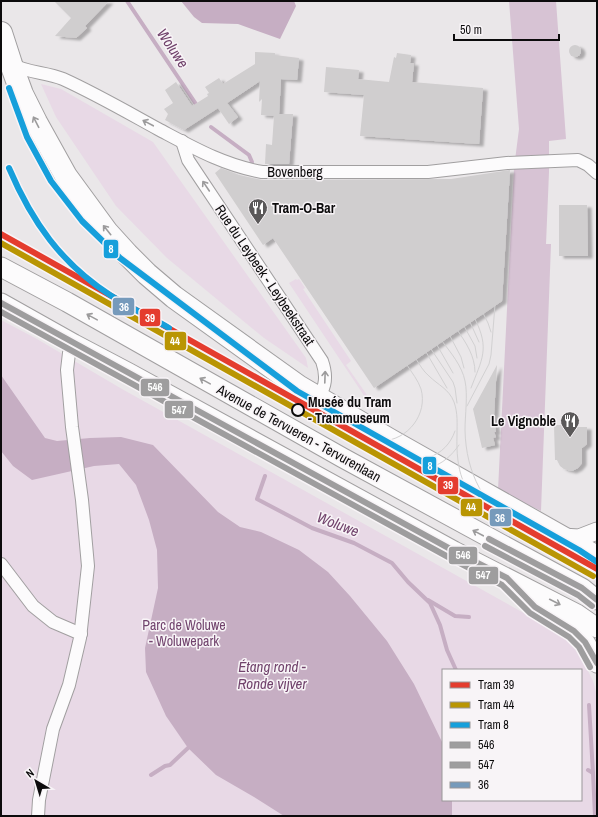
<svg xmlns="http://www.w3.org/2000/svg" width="598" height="817" viewBox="0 0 598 817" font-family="'Archivo Narrow',sans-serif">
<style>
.green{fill:#e8d9e6;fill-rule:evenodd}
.forest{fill:#d7c3d4}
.water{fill:#c6aec3}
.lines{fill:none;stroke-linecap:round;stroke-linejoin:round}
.stream{stroke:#c6aec3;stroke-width:4}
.building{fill:#d0cecf;filter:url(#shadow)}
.street-casing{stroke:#a19fa0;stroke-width:14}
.secondary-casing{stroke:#a19fa0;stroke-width:19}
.primary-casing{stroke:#a19fa0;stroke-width:21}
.highway-casing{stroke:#a19fa0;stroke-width:24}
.street{stroke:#fcfbfc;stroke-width:12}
.secondary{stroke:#fcfbfc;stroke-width:17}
.primary{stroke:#fcfbfc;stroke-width:19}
.highway{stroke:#fcfbfc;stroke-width:22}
.tram{stroke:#d2d1d2;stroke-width:1}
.bus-1-casing{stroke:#f8f4f7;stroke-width:9}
.bus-2-casing{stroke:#f8f4f7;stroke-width:9}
.bus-3-casing{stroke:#f8f4f7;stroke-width:9}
.bus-1{stroke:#9e9d9e;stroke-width:6}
.bus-2{stroke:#9e9d9e;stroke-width:6}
.bus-3{stroke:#769abb;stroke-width:6}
.tram-1-casing{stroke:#f8f4f7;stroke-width:9}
.tram-2-casing{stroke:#f8f4f7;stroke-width:9}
.tram-3-casing{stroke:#f8f4f7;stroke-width:9}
.tram-1{stroke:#e43c2e;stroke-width:6}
.tram-2{stroke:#b99503;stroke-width:6}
.tram-3{stroke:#169fdb;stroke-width:6}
.oneway{stroke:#9c9b9c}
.stop-dot{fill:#f8f4f7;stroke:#0c0b0c;stroke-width:2}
.labels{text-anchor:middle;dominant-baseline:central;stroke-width:3;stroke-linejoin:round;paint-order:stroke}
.street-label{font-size:14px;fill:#0c0b0c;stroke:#f8f4f7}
.poi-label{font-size:14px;font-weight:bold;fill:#0c0b0c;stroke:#f8f4f7;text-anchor:start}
.stop-label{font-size:14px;font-weight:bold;fill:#0c0b0c;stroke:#f8f4f7;text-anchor:start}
.park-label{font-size:14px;fill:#71436d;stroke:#f8f4f7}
.water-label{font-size:15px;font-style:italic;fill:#71436c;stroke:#f8f4f7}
.line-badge{stroke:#f8f4f7;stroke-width:1.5}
.badge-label{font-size:11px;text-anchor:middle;font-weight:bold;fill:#fff}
</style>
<defs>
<filter id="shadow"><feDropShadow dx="4.5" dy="2.5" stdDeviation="1" flood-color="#0004"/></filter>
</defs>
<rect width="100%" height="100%" fill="#eae7e9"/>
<g class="green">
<polygon points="41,84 61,89 153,142 306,358 308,368 264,338 167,258 116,206 56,117"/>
<polygon points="296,279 297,280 299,279 305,288 303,289 351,361 346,365 367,395 365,397 289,283"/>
<path d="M1 320 37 339 122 389 558 632 578 651 593 681 597 696V816H1ZM443 670H581V800H443Z"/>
</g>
<polygon class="forest" points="509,1 556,1 566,139 549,141 549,172 546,244 551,244 541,511 498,490 514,168 519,129"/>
<g class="water">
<polygon points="181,1 294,1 296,6 280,39 238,24 202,23 194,17"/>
<polygon points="1,375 45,438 57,441 90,438 121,437 153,445 218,512 240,527 261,532 299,550 328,572 350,596 387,641 414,684 443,744 443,800 452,800 452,816 284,816 254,797 216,775 188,748 166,716 146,672 145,648 158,588 157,550 149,520 136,485 119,464 94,466 32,480 13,466 1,451"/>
</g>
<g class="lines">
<g class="stream">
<polyline points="127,1 198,107"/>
<polyline points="211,127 249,155 252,162"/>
<polyline points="265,476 257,499 312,528 354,543 392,563 408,582 430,603 440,625 447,650 456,670"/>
<polyline points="428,600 455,616 469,617"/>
<polyline points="589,705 593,773"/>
<polyline points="588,770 593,773 595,816"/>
<polyline points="151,775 165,766 170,765 188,748"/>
</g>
</g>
<g class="building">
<polygon points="54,1 109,1 85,26 87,28 76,38 55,36 71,18"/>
<circle cx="575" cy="51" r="6"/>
<polygon points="255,52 275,53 275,55 299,58 297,80 281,79 279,114 293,114 289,164 265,164 266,144 272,145 274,116 261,115 262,99 259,102 260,81 227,103 238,117 229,124 218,108 184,130 165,120 168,114 164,109 173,103 165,90 176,82 192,106 208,96 207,94 209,93 205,87 219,78 223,84 255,64"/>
<polygon points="397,53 411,55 410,63 414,63 412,82 483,88 479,144 360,136 364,95 324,92 326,67 359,70 358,79 389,82 394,57 396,58"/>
<polygon points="221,168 239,175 262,180 451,179 510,170 502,301 374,388 273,238 263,245 215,173"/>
<polygon points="559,205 587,205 588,256 559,256"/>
<polygon points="497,365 494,415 493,415 496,432 494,432 496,437 493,438 495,445 482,448 473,409"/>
<polygon points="566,423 570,427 587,427 587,444 582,448 582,463 578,468 572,471 564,469 560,466 557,460 555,460 554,425 564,425"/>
</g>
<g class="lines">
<defs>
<g id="street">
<path d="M11 64C27 73 47 72 63 79 96 94 127 112 158 129 192 147 223 165 262 172H428L507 163 578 160 588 165 597 173"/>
<path d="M182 141 188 160 322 361C330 384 321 393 311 412"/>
<polyline points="1,564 33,606 53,622 81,634"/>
<polyline points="38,816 39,800 53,729 69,685 80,638 88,566 82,500 72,427 67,370 69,353"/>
</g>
<polyline id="secondary" points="562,537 579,538 597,531"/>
<g id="primary">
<polyline points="1,267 67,302 343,458 582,588 597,600"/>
<polyline points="1,303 74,344 129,373 454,551 577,614 597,628"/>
<polyline points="520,591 535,607 574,631 585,642 597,663"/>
</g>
<polyline id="highway" points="1,33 11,64 22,94 36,122 66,176 107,232 127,254 147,274 174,297 298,386 390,440 597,557"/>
</defs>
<use href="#street" class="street-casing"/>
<use href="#secondary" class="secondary-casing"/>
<use href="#primary" class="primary-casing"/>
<use href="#highway" class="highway-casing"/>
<use href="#street" class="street"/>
<use href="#secondary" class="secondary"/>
<use href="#primary" class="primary"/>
<use href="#highway" class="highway"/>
<g class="tram">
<polyline points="483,313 488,323 491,332"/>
<polyline points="470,322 479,342"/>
<polyline points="464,326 475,346 477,358"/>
<path d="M458 331C466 343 475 356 475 372"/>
<polyline points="450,336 461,357 464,368"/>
<path d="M442 341C451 353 462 366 465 381 468 395 465 415 465 430 466 474 484 506 519 532"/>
<polyline points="437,345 453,373"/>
<polyline points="431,349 453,382 455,388 457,403"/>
<polyline points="426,352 447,388"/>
<path d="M416 359C420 365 423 371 429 376 438 385 449 389 454 402 458 413 457 424 457 435 456 470 462 491 488 515"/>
<path d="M471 388C482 359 490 349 475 319"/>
<polyline points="467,406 489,364 491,355 495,305"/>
<path d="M361 437C368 439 375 441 382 441 408 440 428 414 421 389 418 380 412 373 407 365"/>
<path d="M392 454C417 466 446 458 455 431"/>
<path d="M398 464C423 474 443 468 459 445"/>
</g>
<defs>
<g id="bus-1">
<polyline points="1,303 454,551 507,578 535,607 574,631 585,642 597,663"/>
<polyline points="489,539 582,588 597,600"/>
</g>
<g id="bus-2">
<polyline points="1,312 450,558 502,585 530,613 569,637 579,647 590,667"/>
<polyline points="485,546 578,595 592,606"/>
</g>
<polyline id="bus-3" points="1,238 597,572"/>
</defs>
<use href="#bus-1" class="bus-1-casing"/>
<use href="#bus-2" class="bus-2-casing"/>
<use href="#bus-3" class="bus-3-casing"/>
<use href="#bus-1" class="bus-1"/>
<use href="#bus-2" class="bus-2"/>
<use href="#bus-3" class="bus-3"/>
<defs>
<polyline id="tram-1" points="1,234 597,569"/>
<polyline id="tram-2" points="1,243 593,576"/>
<g id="tram-3">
<polyline points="9,88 27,137 51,181 82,221 120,258 297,391 579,550 597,562"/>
<path d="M9 168C32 222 61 263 110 295 129 307 150 317 169 328"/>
</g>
</defs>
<use href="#tram-1" class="tram-1-casing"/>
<use href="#tram-2" class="tram-2-casing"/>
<use href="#tram-3" class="tram-3-casing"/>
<use href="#tram-1" class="tram-1"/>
<use href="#tram-2" class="tram-2"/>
<use href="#tram-3" class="tram-3"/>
</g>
<defs><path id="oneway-shaft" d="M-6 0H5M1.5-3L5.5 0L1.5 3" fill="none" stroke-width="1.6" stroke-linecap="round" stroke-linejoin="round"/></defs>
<g class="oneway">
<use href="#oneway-shaft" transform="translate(36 122) rotate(-117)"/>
<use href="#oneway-shaft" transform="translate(148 123) rotate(-152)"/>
<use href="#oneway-shaft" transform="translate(206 186) rotate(-124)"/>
<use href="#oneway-shaft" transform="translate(107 230) rotate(-129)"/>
<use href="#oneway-shaft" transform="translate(92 317) rotate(-151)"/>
<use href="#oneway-shaft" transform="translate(325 377) rotate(-88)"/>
<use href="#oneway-shaft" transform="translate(205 381) rotate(-151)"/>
<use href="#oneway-shaft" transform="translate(478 533) rotate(-152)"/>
<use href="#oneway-shaft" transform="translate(555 602) rotate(27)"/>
</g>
<defs>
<symbol id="restaurant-pin" viewBox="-11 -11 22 30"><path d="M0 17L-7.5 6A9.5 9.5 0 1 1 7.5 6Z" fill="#5a5859" stroke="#f8f4f7"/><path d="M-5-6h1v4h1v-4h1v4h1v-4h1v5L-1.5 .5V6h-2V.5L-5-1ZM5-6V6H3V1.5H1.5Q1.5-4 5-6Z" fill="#fff"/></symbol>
</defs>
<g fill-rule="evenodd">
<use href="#restaurant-pin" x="247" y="197" width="22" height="30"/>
<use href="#restaurant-pin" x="559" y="410" width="22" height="30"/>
</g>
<circle class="stop-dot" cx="298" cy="410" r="6"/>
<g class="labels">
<g class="street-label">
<text x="295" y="172">Bovenberg</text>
<text transform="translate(265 275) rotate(56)">Rue du Leybeek - Leybeekstraat</text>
<text transform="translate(299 433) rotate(29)">Avenue de Tervueren - Tervurenlaan</text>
</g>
<g class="poi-label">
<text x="272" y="208">Tram-O-Bar</text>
<text x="556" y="421" text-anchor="end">Le Vignoble</text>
</g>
<g class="stop-label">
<text x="308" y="402">Musée du Tram<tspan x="308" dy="16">- Trammuseum</tspan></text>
</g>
<g class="park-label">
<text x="184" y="625">Parc de Woluwe<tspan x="184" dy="16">- Woluwepark</tspan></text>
</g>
<g class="water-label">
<text transform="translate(173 48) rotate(56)">Woluwe</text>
<text transform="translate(338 524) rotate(21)">Woluwe</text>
<text x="272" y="666">Étang rond -<tspan x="272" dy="17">Ronde vijver</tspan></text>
</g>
</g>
<g class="line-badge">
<rect x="103" y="239" width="16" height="20" rx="4" fill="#169fdb"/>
<rect x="112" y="297" width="23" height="19" rx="4" fill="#769abb"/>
<rect x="139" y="308" width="22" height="19" rx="4" fill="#e43c2e"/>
<rect x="164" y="331" width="23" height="20" rx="4" fill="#b99503"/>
<rect x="140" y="378" width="30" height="19" rx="4" fill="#9e9d9e"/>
<rect x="164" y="400" width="30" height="19" rx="4" fill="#9e9d9e"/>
<rect x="422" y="456" width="15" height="19" rx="4" fill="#169fdb"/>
<rect x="437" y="476" width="22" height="19" rx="4" fill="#e43c2e"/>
<rect x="460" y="498" width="23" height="19" rx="4" fill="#b99503"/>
<rect x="489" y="508" width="23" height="19" rx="4" fill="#769abb"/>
<rect x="448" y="546" width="30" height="19" rx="4" fill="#9e9d9e"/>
<rect x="468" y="566" width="31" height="19" rx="4" fill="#9e9d9e"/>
</g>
<g class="badge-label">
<text x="111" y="253">8</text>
<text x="124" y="311">36</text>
<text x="150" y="322">39</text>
<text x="175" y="345">44</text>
<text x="155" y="391">546</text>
<text x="179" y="414">547</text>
<text x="430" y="470">8</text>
<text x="448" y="489">39</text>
<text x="471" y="511">44</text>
<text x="500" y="522">36</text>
<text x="463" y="559">546</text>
<text x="483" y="579">547</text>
</g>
<rect width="598" height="817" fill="none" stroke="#0c0b0c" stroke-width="4"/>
<rect x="442" y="669" width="140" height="132" fill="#f8f4f7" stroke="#9a9799"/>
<rect x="450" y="682" width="20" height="6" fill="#e43c2e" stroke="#9a9799"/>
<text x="478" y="689" font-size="12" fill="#0c0b0c">Tram 39</text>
<rect x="450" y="702" width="20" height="6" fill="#b99503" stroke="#9a9799"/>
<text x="478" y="709" font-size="12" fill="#0c0b0c">Tram 44</text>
<rect x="450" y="722" width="20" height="6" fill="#169fdb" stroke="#9a9799"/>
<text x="478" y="729" font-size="12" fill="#0c0b0c">Tram 8</text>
<rect x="450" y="742" width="20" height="6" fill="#9e9d9e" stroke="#9a9799"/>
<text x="478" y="749" font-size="12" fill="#0c0b0c">546</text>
<rect x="450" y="762" width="20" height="6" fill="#9e9d9e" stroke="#9a9799"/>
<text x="478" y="769" font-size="12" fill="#0c0b0c">547</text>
<rect x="450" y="782" width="20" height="6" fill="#769abb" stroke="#9a9799"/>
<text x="478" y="789" font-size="12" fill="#0c0b0c">36</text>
<g transform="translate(36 781) rotate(322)" stroke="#f8f4f7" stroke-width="3" paint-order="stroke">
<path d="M0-3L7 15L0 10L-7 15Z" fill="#0c0b0c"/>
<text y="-6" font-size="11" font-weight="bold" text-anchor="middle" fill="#0c0b0c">N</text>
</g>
<path d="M454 34v6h105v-6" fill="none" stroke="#0c0b0c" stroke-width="2"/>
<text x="460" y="34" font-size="12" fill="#0c0b0c" stroke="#f8f4f7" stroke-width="3" paint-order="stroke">50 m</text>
</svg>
